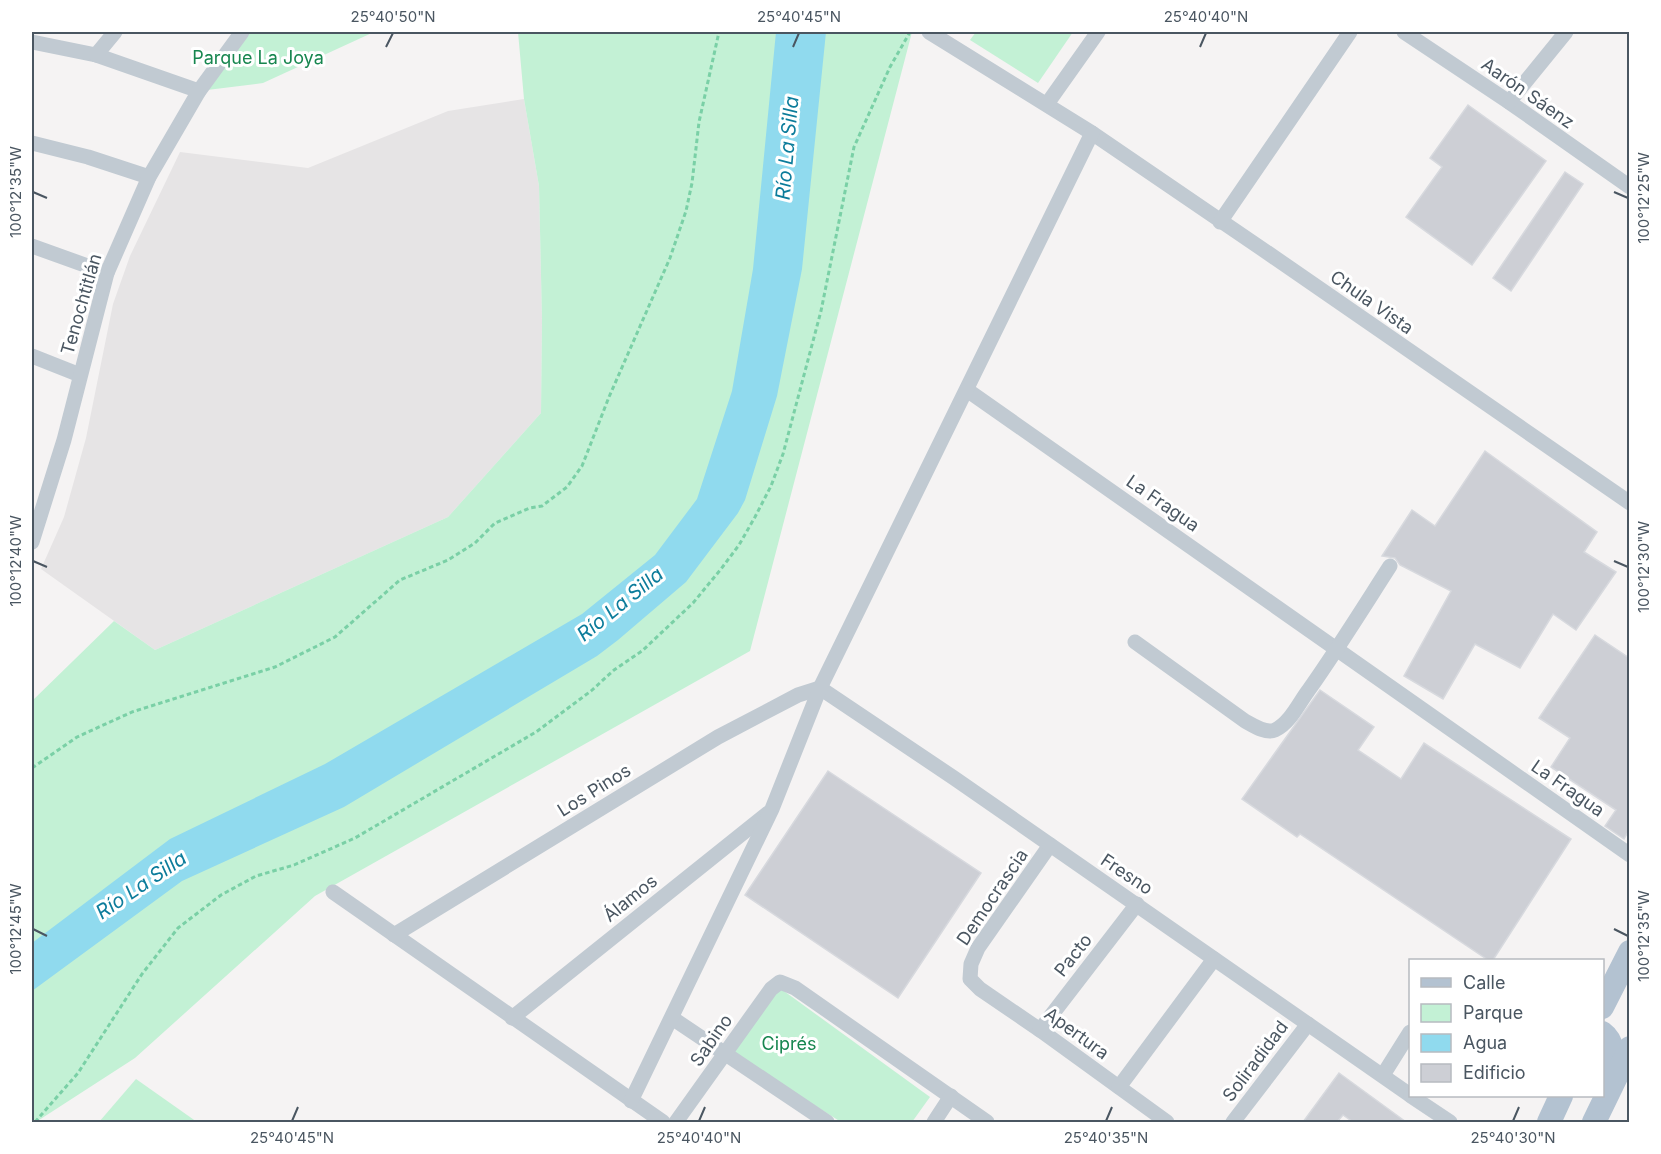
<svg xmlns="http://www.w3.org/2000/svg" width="1661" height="1154" viewBox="0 0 1661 1154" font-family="Inter,sans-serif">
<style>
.education{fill:#e6e4e5}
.green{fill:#c3f1d5}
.water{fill:#90daee}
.building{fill:#cdcfd5;stroke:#d7d9de;stroke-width:1.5}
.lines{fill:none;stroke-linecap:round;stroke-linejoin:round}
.path{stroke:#7ad0a6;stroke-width:3;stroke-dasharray:4.5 3;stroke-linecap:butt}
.street{stroke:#c1cad2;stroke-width:15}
.primary{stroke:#b3c2d1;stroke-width:24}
.ticks{fill:none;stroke:#4a5661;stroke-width:2}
.labels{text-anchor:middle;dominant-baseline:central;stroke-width:6;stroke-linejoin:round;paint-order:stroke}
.park-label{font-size:18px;fill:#17864f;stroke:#fff}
.street-label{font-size:18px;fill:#4a5661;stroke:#fff}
.water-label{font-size:20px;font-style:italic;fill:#0c7c9b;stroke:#fff}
.neatline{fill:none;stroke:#4a5661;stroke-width:2}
.ticks-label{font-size:15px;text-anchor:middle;fill:#4a5661}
</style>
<rect width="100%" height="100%" fill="#f5f3f3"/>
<polygon class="education" points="524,99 539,186 542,320 541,413 448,517 155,650 41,569 64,517 86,438 113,304 130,256 180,152 308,168 448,111"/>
<g class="green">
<polygon points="244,32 374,32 263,83 199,91"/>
<polygon points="518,32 912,32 750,651 315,896 135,1058 36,1122 32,1122 32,701 114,621 155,650 448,517 541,413 542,320 539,186 524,99"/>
<polygon points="976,32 1073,32 1038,83 970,40"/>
<polygon points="777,986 930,1097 912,1122 841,1122 732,1053"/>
<polygon points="136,1079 197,1122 99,1122"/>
</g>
<polygon class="water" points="776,32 826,32 802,269 777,396 745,500 738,513 686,582 618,640 597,656 344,807 182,881 32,991 32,943 170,839 325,764 582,614 655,555 697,499 732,391 753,269"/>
<g class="building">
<polygon points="1468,105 1546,161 1472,265 1406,217 1442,167 1430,158"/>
<polygon points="1565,172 1583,184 1511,291 1493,278"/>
<polygon points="1485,451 1597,532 1584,552 1616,572 1576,630 1553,614 1520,668 1475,644 1443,699 1404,676 1451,591 1400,565 1395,558 1382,556 1412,510 1435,526"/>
<polygon points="1595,635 1629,658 1629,830 1624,839 1605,826 1616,810 1551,767 1570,738 1539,718"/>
<polygon points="1320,690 1374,727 1358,750 1401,779 1424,743 1571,839 1493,960 1488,960 1300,834 1297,837 1242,799"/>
<polygon points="828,771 981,873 898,998 745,895"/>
<polygon points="1339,1073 1406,1122 1353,1122 1343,1115 1337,1122 1303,1122"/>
</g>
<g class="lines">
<g class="path">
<polyline points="32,768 77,737 132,712 275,667 335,637 400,580 448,560 475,543 495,523 530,508 542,506 567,487 582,466 609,397 670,258 686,211 692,183 699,122 719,32"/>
<polyline points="35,1122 78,1073 142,974 178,928 221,895 256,876 294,865 355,838 536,732 591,691 614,670 642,651 693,603 721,569 739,545 755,517 771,486 783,454 821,311 854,147 890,67 910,32"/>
</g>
<g class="street">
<polyline points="929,32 1092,133 1268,253 1630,503"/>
<polyline points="1404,32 1509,102 1630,187"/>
<polyline points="32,42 96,55 199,91"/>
<polyline points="96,55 115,32"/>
<polyline points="1509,102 1566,32"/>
<polyline points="1047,104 1098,32"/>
<polyline points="32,143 88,157 149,177"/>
<polyline points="1220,222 1350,32"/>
<polyline points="32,246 107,273"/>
<polyline points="32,356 80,375"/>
<polyline points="967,390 1630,855"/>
<polyline points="32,542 64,440 107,273 149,177 199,91 242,32"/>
<path d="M1135 642 1245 721C1254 726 1266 734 1275 730 1290 723 1299 703 1308 691 1337 650 1363 608 1390 566"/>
<polyline points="1050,845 978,948 971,964 970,979 980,989 1040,1030 1167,1122"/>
<polyline points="333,892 663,1122"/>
<polyline points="394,935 718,737 798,695 820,688 954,778 1410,1095"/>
<polyline points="512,1018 768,813"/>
<polyline points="672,1018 827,1122"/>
<polyline points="1040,1030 1137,904"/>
<polyline points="1383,1075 1410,1032"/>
<polyline points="1119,1087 1214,959"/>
<polyline points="1411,1096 1450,1122"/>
<polyline points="631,1101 772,809 820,688 1092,133"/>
<polyline points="676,1122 771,989 780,982 795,988 987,1122"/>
<polyline points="934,1122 951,1096"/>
<polyline points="1233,1122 1308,1024"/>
</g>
<g class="primary">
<polyline points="1602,1007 1630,952"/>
<path d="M1602 1033C1617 1044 1611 1062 1610 1077"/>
<polyline points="1549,1122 1561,1096"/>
<polyline points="1594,1122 1630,1048"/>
</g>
</g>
<path class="ticks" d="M386 47 393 33M793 47 799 33M1200 47 1206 33M33 192 47 198M1614 192 1628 198M33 561 47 567M1614 561 1628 567M33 929 47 936M1614 929 1628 936M292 1121 298 1107M699 1121 705 1107M1106 1121 1112 1107M1513 1121 1519 1107"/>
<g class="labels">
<g class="park-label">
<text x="258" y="57">Parque La Joya</text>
<text x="789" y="1043">Ciprés</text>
</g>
<g class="street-label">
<text transform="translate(1528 93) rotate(35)">Aarón Sáenz</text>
<text transform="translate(1372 302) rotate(35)">Chula Vista</text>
<text transform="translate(81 304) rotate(-74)">Tenochtitlán</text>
<text transform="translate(1163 503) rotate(35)">La Fragua</text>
<text transform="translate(1568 788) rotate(35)">La Fragua</text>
<text transform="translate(594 790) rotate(-32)">Los Pinos</text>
<text transform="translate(1127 874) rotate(34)">Fresno</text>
<text transform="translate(992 897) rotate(-56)">Democrascia</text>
<text transform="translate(630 898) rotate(-39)">Álamos</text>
<text transform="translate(1073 955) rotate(-52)">Pacto</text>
<text transform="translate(1077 1033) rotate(36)">Apertura</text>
<text transform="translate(711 1040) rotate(-55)">Sabino</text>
<text transform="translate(1255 1061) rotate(-53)">Soliradidad</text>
</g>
<g class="water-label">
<text transform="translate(787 148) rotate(-85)">Río La Silla</text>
<text transform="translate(620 604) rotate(-39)">Río La Silla</text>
<text transform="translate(141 885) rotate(-34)">Río La Silla</text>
</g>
</g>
<rect width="1661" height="1154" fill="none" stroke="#ffffff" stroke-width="66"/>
<rect x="1409" y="959" width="195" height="138" fill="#ffffff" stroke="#b7bbc0" stroke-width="1.5"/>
<rect x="1421" y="978" width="30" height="9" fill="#b3c2d1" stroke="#b7bbc0" stroke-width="1.5"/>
<text x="1463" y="989" font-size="18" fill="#4a5661">Calle</text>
<rect x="1421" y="1004" width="30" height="18" fill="#c3f1d5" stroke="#b7bbc0" stroke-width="1.5"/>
<text x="1463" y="1019" font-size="18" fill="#4a5661">Parque</text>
<rect x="1421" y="1034" width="30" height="18" fill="#90daee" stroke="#b7bbc0" stroke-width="1.5"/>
<text x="1463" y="1049" font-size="18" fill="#4a5661">Agua</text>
<rect x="1421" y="1064" width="30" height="18" fill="#cdcfd5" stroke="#b7bbc0" stroke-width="1.5"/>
<text x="1463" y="1079" font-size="18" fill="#4a5661">Edificio</text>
<rect x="33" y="33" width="1595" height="1088" class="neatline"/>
<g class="ticks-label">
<text x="393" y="22">25°40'50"N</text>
<text x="799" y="22">25°40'45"N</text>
<text x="1206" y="22">25°40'40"N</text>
<text transform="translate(16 192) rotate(-90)" y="5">100°12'35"W</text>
<text transform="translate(1644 198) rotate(-90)" y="5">100°12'25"W</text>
<text transform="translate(16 561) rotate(-90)" y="5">100°12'40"W</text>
<text transform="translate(1644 567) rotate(-90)" y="5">100°12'30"W</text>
<text transform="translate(16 929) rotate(-90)" y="5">100°12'45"W</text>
<text transform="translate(1644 936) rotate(-90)" y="5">100°12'35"W</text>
<text x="292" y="1143">25°40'45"N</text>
<text x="699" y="1143">25°40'40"N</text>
<text x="1106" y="1143">25°40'35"N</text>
<text x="1513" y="1143">25°40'30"N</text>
</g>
</svg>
